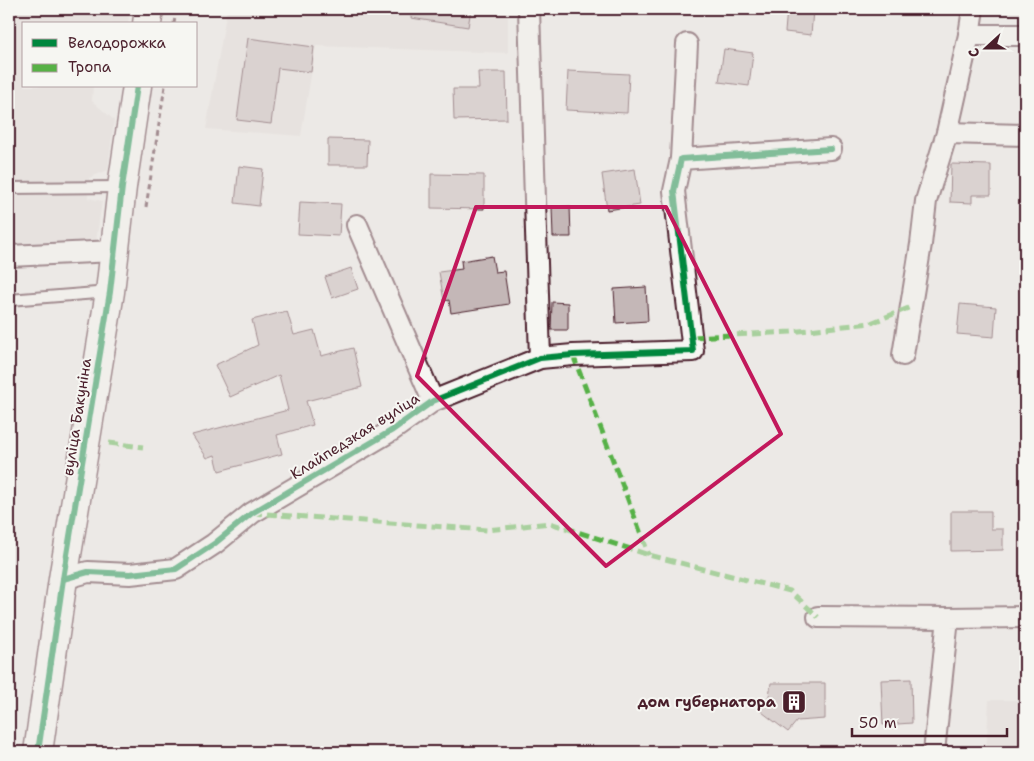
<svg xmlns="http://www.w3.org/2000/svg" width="1034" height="761" viewBox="0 0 1034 761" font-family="'Shantell Sans',sans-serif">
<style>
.built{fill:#e0dad8}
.building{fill:#c4b7b7;stroke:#4a1f2b}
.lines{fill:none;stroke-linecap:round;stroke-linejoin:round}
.lane-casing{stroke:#4a1f2b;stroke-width:14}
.street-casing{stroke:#4a1f2b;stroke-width:24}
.secondary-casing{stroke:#4a1f2b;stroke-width:31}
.path{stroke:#4a1f2b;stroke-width:3;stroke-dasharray:5 4;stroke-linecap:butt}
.lane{stroke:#f6f6f2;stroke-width:10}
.street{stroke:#f6f6f2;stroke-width:20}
.secondary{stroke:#f6f6f2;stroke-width:28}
.quiet{stroke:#57b146;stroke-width:5;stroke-dasharray:10 5;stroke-linecap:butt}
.cycleway-casing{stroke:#f6f6f2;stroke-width:9}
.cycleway{stroke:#00873e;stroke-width:6}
.marked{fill:none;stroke:#c2185b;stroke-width:4;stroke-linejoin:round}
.labels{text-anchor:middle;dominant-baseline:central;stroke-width:4;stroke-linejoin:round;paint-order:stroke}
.street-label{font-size:15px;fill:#4a1f2b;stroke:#f6f6f2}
.poi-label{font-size:15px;font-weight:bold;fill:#4a1f2b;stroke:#f6f6f2;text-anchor:end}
</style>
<rect width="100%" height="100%" fill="#ece9e6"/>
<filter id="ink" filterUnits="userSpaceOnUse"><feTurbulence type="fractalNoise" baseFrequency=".02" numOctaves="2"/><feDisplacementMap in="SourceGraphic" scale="10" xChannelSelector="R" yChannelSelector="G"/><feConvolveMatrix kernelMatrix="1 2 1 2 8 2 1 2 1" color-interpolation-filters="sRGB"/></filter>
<g filter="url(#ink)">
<g class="built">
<polygon points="9,9 130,9 128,24 24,24 24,86 93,86 92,101 114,120 108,170 89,178 88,198 102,201 96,242 9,245"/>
<polygon points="227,9 508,9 508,53 316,46 301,136 206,129"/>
<polygon points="989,700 1025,700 1025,752 986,752"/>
</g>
<g class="building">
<polygon points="412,9 471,9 468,27 411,18"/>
<polygon points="787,9 813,10 811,35 785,32"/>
<polygon points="248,38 314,47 311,72 278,68 271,124 237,120"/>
<polygon points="724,49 753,53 749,86 719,82"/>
<polygon points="568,71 629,74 627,113 566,110"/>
<polygon points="478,72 506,72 507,119 454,120 453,89 479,89"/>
<polygon points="328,139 368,140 367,165 328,165"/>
<polygon points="951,164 991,165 991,195 972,195 972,203 950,202"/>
<polygon points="239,166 263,169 259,206 235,203"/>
<polygon points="635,169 640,205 607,210 602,174"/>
<polygon points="431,174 484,175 484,209 431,208"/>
<polygon points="300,202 341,204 339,236 298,234"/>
<polygon points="570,206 571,237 553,237 552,207"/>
<polygon points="492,256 495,272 504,271 509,304 451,313 449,300 444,301 439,272 462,269 461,261"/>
<polygon points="351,268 358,289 332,298 325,277"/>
<polygon points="646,287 648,321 616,323 614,289"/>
<polygon points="552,302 568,303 568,330 551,330"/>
<polygon points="960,304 996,307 994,337 957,334"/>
<polygon points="287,311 294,335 314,330 321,356 353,348 362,387 306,401 313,425 277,435 282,454 219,471 215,455 207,458 192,435 288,410 279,375 230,397 215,365 258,345 252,320"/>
<polygon points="951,511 991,511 991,529 1003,529 1003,550 951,551"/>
<polygon points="911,679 912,723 883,725 881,680"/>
<polygon points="771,683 825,683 825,719 797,721 788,732 758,709 769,696"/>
</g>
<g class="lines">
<defs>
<g id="lane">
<polyline points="9,188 120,187"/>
<polyline points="9,300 109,292"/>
</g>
<g id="street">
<polyline points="529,9 540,358"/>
<polyline points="969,35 1025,35"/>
<polyline points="947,133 1025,135"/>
<polyline points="681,159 687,44"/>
<polyline points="357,225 433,401"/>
<polyline points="9,256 114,251"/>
<polyline points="903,355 921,244 926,201 947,133 969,35 973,9"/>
<polyline points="63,579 88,572 130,574 176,569 214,544 252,513 391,431 433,401 540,358 573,355 693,351 674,191 681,159 831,149"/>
<polyline points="818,617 948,618"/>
<polyline points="934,752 948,618 1025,617"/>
</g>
<g id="secondary">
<polyline points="147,24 149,9"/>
<polyline points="38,752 63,579 110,292 122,187 137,86"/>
</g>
</defs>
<use href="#lane" class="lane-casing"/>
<use href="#street" class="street-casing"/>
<use href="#secondary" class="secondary-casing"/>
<g class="path">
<polyline points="174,24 176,9"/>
<polyline points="146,207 165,86"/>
</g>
<use href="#lane" class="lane"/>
<use href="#street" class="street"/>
<use href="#secondary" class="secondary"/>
<g class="quiet">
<polyline points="692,337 791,332 871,323 911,307"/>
<polyline points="573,355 649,555"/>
<polyline points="109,443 143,447"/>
<polyline points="252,513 487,530 550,523 649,555 790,591 818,617"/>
</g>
<defs>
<g id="cycleway">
<polyline points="63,579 88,572 130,574 176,569 214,544 252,513 391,431 433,401 540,358 573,355 693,351 674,191 681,159 831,149"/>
<polyline points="38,752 63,579 110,292 122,187 137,86"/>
</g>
</defs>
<use href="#cycleway" class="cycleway-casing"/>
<use href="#cycleway" class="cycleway"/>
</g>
</g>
<path d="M0 0H1034V761H0ZM476 207H666L781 434 606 566 417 376Z" fill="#ece9e6" fill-opacity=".55" fill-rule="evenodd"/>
<path class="marked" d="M476 207H666L781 434 606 566 417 376Z"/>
<defs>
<symbol id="building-square" viewBox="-11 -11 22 22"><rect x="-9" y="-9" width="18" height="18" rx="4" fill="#4a1f2b" stroke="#f6f6f2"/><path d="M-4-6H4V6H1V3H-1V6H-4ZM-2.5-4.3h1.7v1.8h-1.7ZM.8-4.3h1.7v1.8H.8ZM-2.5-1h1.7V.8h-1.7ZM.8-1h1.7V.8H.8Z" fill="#fff"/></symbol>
</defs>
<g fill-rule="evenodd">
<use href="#building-square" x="780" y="688" width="28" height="28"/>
</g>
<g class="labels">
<g class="street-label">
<text transform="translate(77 417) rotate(-81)">вуліца Бакуніна</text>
<text transform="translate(355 436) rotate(-32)">Клайпедзкая вуліца</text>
</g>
<g class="poi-label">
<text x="776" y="702">дом губернатора</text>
</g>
</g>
<rect width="1034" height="761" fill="none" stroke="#f6f6f2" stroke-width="30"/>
<rect x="15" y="15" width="1004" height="731" fill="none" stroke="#4a1f2b" stroke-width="2" filter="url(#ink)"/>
<rect x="22" y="22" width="175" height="65" fill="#f6f6f2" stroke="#b1a0a2"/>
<rect x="32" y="39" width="25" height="8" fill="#00873e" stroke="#b1a0a2"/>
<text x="68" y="48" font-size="15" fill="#4a1f2b">Велодорожка</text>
<rect x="32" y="64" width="25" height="8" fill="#57b146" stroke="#b1a0a2"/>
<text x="68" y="72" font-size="15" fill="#4a1f2b">Тропа</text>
<g transform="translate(986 48) rotate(249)" stroke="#f6f6f2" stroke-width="4" paint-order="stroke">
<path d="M0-4L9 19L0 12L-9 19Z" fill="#4a1f2b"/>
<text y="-8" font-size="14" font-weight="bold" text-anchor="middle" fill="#4a1f2b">С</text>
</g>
<path d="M852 728v8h155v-8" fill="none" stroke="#4a1f2b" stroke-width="2.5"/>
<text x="859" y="728" font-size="15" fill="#4a1f2b" stroke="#f6f6f2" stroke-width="4" paint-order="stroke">50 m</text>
</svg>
